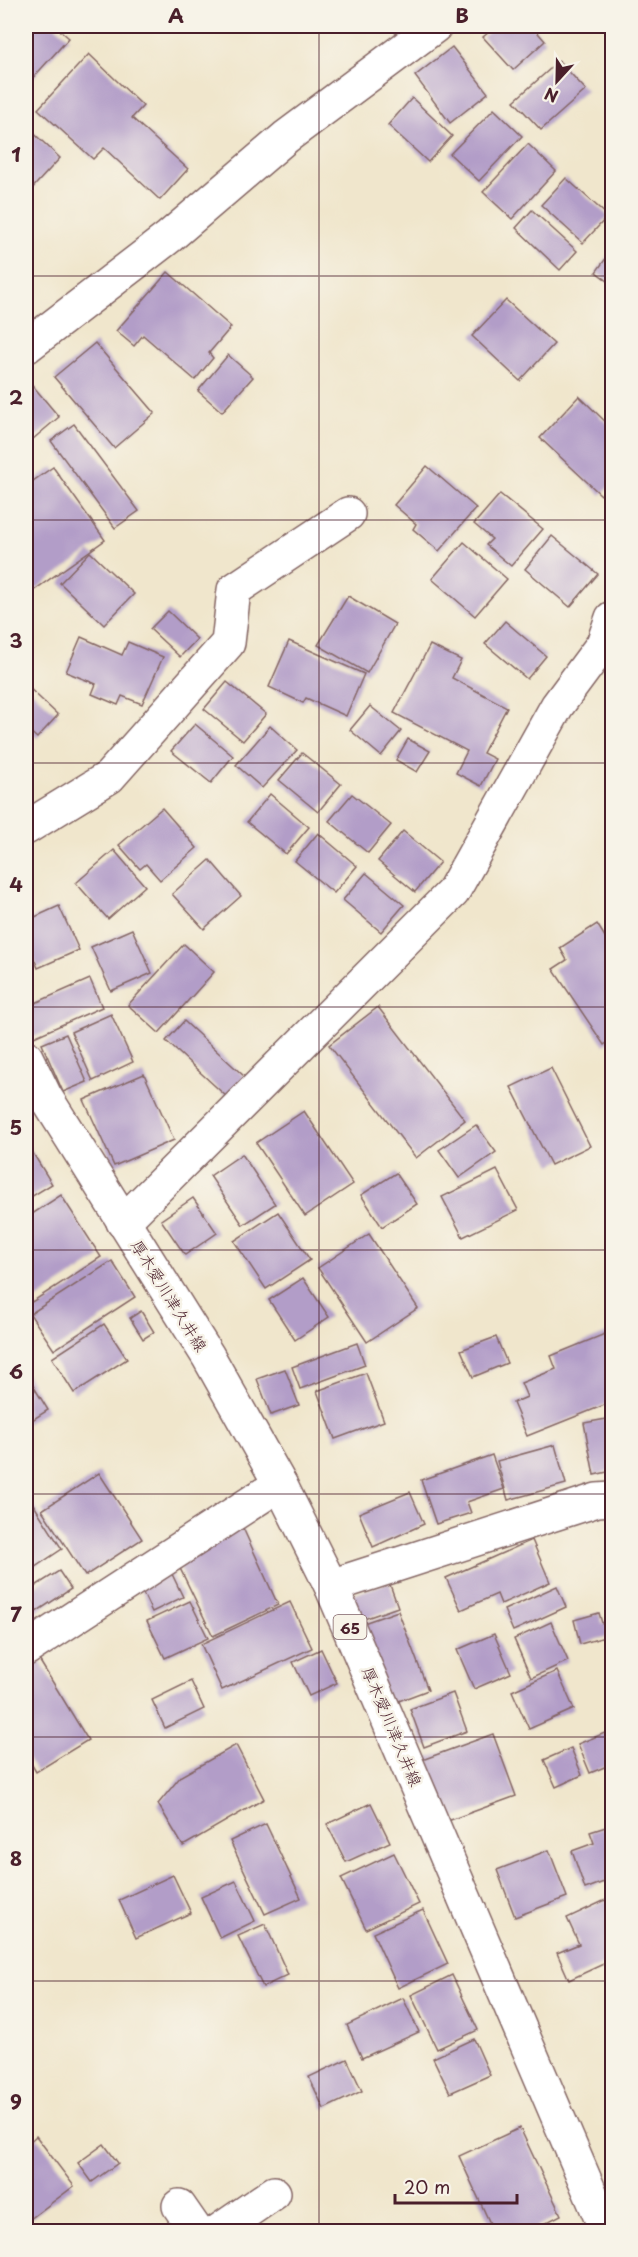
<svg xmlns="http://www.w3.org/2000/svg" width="638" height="2257" viewBox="0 0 638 2257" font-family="'Playpen Sans','Klee One',sans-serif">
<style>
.building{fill:#b29dc8}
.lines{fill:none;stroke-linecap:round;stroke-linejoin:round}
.minor-casing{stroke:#846563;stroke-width:36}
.major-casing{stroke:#846563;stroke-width:36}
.minor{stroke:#fff;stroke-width:33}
.major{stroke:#fff;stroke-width:33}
.grid{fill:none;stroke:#4a1f2b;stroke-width:1.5;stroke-opacity:0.55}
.labels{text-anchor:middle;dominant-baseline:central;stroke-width:5;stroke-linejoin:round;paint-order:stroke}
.shield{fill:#f7f3e8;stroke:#7e5f64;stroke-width:1.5}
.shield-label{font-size:15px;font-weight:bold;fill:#4a1f2b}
.street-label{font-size:16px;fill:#4a1f2b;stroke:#f7f3e8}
.neatline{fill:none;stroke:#4a1f2b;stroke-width:2}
.grid-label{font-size:20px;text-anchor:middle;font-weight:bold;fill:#4a1f2b}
</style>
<rect width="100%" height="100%" fill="#f7f3e8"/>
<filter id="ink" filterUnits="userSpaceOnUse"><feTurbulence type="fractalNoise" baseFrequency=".0167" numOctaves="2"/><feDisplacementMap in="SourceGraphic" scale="12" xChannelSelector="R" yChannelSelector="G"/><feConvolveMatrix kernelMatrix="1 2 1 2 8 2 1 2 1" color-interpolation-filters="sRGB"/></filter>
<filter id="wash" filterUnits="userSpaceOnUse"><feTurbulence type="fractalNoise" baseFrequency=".008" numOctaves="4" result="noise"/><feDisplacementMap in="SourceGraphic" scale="24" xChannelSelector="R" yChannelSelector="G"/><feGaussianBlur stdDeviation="1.35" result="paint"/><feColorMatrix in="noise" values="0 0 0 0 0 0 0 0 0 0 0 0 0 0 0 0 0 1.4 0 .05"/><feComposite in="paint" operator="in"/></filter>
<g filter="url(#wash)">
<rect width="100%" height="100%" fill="#f0e6cc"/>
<g id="blocks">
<g class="building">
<polygon points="26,26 55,26 69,38 31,80 26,75"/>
<polygon points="496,26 532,26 545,41 513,70 483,37"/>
<polygon points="452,47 488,93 450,123 415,76"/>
<polygon points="89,54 143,106 132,118 188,169 160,200 104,148 93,159 38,109"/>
<polygon points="559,61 586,90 541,130 514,101"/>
<polygon points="412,98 452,136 428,162 388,125"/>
<polygon points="494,109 522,136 479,181 450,154"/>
<polygon points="26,126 60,158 26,195"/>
<polygon points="528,144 556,171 512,219 483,192"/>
<polygon points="566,178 608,216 583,243 541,205"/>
<polygon points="532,210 577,251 560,270 516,228"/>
<polygon points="612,250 612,284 596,272"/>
<polygon points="168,272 231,327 209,353 213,358 195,380 143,335 134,346 116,331"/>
<polygon points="506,300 554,344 520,381 472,336"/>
<polygon points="95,343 155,413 114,448 54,377"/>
<polygon points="228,355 253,377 222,412 198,391"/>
<polygon points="28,380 59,417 26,445 26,382"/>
<polygon points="579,396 612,428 612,483 601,495 540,438"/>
<polygon points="74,424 139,511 115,528 51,441"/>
<polygon points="427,466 476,508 439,551 413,529 416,524 394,505"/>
<polygon points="53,467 105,540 26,596 32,604 26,609 26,486"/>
<polygon points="500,494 543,529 511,566 486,545 492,539 474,524"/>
<polygon points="552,536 598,574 570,607 525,569"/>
<polygon points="464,542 507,579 475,616 432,579"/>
<polygon points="90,552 134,594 104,625 60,583"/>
<polygon points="348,596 395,624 367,673 318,645"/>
<polygon points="168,611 197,639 180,657 150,629"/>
<polygon points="505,621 546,656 527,679 485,644"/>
<polygon points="81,637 122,655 128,642 163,657 142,704 122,696 118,705 92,694 96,684 66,672"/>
<polygon points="289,641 364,674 346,716 306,698 303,703 269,687"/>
<polygon points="430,645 461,660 452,678 507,707 483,753 495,759 481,786 456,773 467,751 394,713"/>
<polygon points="227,682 266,714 243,741 204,709"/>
<polygon points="26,685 58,715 37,738 26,728"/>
<polygon points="370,706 401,731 381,756 350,730"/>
<polygon points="195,724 233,756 211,783 171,751"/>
<polygon points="270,726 297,750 262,788 236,765"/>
<polygon points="408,739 430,751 417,772 396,760"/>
<polygon points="302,753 341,784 318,812 279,780"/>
<polygon points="270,794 309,827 286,854 247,822"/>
<polygon points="352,794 391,825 368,853 329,821"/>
<polygon points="162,808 197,848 160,880 146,864 140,869 119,845"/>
<polygon points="403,831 440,862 415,892 378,861"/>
<polygon points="318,833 357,866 334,893 295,861"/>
<polygon points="114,850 145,886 108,919 76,883"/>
<polygon points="210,860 241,896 204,929 172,894"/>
<polygon points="366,873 404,905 381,932 343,900"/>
<polygon points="59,906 79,950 38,968 26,940 26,921"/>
<polygon points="597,924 612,948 612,1039 604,1045 553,969 567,960 560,948"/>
<polygon points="132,929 152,973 111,991 91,947"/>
<polygon points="184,944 214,972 159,1033 128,1005"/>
<polygon points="90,979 102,1007 34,1037 26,1018 26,1007"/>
<polygon points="378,1007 465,1120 416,1158 329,1045"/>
<polygon points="111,1014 133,1062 93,1081 71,1032"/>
<polygon points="184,1021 245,1077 227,1097 166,1041"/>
<polygon points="66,1034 87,1082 63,1092 42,1044"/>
<polygon points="551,1068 590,1146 551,1165 511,1087"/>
<polygon points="144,1074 174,1140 114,1166 84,1100"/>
<polygon points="304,1111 353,1184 305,1216 256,1143"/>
<polygon points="476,1125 496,1152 459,1178 439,1150"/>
<polygon points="26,1142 52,1184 26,1200"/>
<polygon points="242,1154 275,1204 243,1225 210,1176"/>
<polygon points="497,1170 518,1210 463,1237 442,1197"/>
<polygon points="396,1173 417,1204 382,1227 361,1195"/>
<polygon points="61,1195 101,1257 32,1302 26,1292 26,1218"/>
<polygon points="193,1198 217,1233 185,1255 161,1220"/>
<polygon points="278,1212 310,1260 266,1289 234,1241"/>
<polygon points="369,1234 418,1308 367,1342 318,1268"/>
<polygon points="112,1261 135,1297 54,1350 30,1314"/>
<polygon points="303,1278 329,1317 295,1340 269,1300"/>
<polygon points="141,1311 154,1332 143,1339 130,1318"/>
<polygon points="104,1324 127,1359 74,1393 52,1358"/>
<polygon points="612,1331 612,1402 527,1436 513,1403 527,1397 521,1383 556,1369 551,1356"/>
<polygon points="496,1337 507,1363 473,1377 461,1350"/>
<polygon points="357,1343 365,1365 300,1389 292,1367"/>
<polygon points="285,1369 299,1405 271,1415 257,1379"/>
<polygon points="366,1373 384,1421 335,1439 317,1391"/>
<polygon points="26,1374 48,1410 26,1424"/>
<polygon points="612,1418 612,1471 594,1475 584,1423"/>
<polygon points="555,1445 566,1484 508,1500 497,1461"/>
<polygon points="492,1455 504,1489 467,1502 471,1513 436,1524 421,1480"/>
<polygon points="99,1473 142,1539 85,1576 42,1510"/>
<polygon points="410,1492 424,1524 373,1547 359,1513"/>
<polygon points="33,1504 62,1549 26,1573 26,1509"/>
<polygon points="243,1528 278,1605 213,1636 176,1560"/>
<polygon points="532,1540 550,1582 501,1604 497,1594 461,1610 446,1578"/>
<polygon points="59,1571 71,1589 30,1616 26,1609 26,1592"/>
<polygon points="171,1572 183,1597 152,1612 140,1587"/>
<polygon points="389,1582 398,1607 358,1621 348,1597"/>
<polygon points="557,1586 566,1607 513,1631 504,1610"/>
<polygon points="190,1601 208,1638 165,1658 147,1621"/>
<polygon points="290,1602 312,1648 222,1690 201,1644"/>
<polygon points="398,1611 428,1690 388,1705 358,1625"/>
<polygon points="599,1613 602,1623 612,1620 612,1635 580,1644 574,1620"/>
<polygon points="551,1622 568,1661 531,1678 514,1639"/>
<polygon points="494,1634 511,1673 474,1689 457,1650"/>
<polygon points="321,1649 337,1683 309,1696 293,1662"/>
<polygon points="38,1658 88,1740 36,1772 26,1755 26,1666"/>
<polygon points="557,1671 574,1709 529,1729 512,1691"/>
<polygon points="191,1681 204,1709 165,1728 152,1700"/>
<polygon points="453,1693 467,1731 424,1747 410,1709"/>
<polygon points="612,1730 612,1764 590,1773 578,1744"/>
<polygon points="493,1734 516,1796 445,1822 422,1760"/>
<polygon points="236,1745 264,1799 183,1846 158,1804 181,1776"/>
<polygon points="571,1748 582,1775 556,1787 544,1760"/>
<polygon points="371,1803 390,1842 346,1862 327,1824"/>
<polygon points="266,1824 301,1898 265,1914 230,1841"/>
<polygon points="612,1825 612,1879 585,1889 572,1851 594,1843 590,1832"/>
<polygon points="549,1850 567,1897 515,1917 497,1870"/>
<polygon points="394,1853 419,1904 366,1929 341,1878"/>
<polygon points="173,1875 191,1913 136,1938 119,1900"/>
<polygon points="236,1881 255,1921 220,1938 201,1897"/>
<polygon points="612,1897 612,1960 569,1980 557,1953 579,1944 567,1918"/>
<polygon points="423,1910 448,1964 398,1988 373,1933"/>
<polygon points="265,1924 288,1975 263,1987 238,1936"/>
<polygon points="452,1975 478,2030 437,2049 411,1995"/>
<polygon points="403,1998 419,2032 362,2058 347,2025"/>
<polygon points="474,2039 490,2075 450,2093 433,2058"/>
<polygon points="347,2059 362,2091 324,2109 309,2077"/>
<polygon points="520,2128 561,2215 528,2232 494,2232 459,2156"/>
<polygon points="36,2136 74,2186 26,2222 26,2145"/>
<polygon points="104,2144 118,2163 92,2182 78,2163"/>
</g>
</g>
</g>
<g filter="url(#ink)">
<use href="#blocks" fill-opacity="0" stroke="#846563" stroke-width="1.5"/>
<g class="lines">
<defs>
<g id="minor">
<polyline points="26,347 169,237 286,137 435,26"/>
<polyline points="26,828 109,777 228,643 234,590 348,514"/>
<polyline points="123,1222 453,892 557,706 603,644 612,618"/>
<polyline points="331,1586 597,1500 612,1499"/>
<polyline points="26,1649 280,1484"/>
<polyline points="179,2206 197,2232"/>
<polyline points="217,2232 274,2193"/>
</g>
<polyline id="major" points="26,1057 45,1096 208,1356 280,1484 331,1586 607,2232"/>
</defs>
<use href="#minor" class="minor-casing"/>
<use href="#major" class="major-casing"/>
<use href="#minor" class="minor"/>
<use href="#major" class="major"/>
</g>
</g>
<path class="grid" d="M319 26V2232M26 276H612M26 520H612M26 763H612M26 1007H612M26 1250H612M26 1494H612M26 1737H612M26 1981H612"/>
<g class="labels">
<rect class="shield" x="333.5" y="1615" width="33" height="24" rx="4.5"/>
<g class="shield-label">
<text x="350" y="1627">65</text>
</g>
<g class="street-label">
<text transform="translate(170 1295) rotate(58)">厚木愛川津久井線</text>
<text transform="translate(393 1726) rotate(67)">厚木愛川津久井線</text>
</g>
</g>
<rect width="638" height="2257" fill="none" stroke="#f7f3e8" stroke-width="66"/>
<g transform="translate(557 81) rotate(202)" stroke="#f7f3e8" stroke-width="4.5" paint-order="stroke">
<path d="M0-4.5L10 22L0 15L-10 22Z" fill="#4a1f2b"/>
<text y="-9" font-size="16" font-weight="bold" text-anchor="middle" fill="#4a1f2b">N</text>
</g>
<path d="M395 2194v9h122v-9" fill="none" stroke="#4a1f2b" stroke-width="3"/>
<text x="404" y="2194" font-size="18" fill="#4a1f2b" stroke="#f7f3e8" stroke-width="4.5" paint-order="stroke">20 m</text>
<rect x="33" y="33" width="572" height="2191" class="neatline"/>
<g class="grid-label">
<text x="176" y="23">A</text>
<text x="462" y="23">B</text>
<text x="16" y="162">1</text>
<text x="16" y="405">2</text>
<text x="16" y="648">3</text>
<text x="16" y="892">4</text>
<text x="16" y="1135">5</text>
<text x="16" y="1379">6</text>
<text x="16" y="1622">7</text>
<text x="16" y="1866">8</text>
<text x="16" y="2109">9</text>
</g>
</svg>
